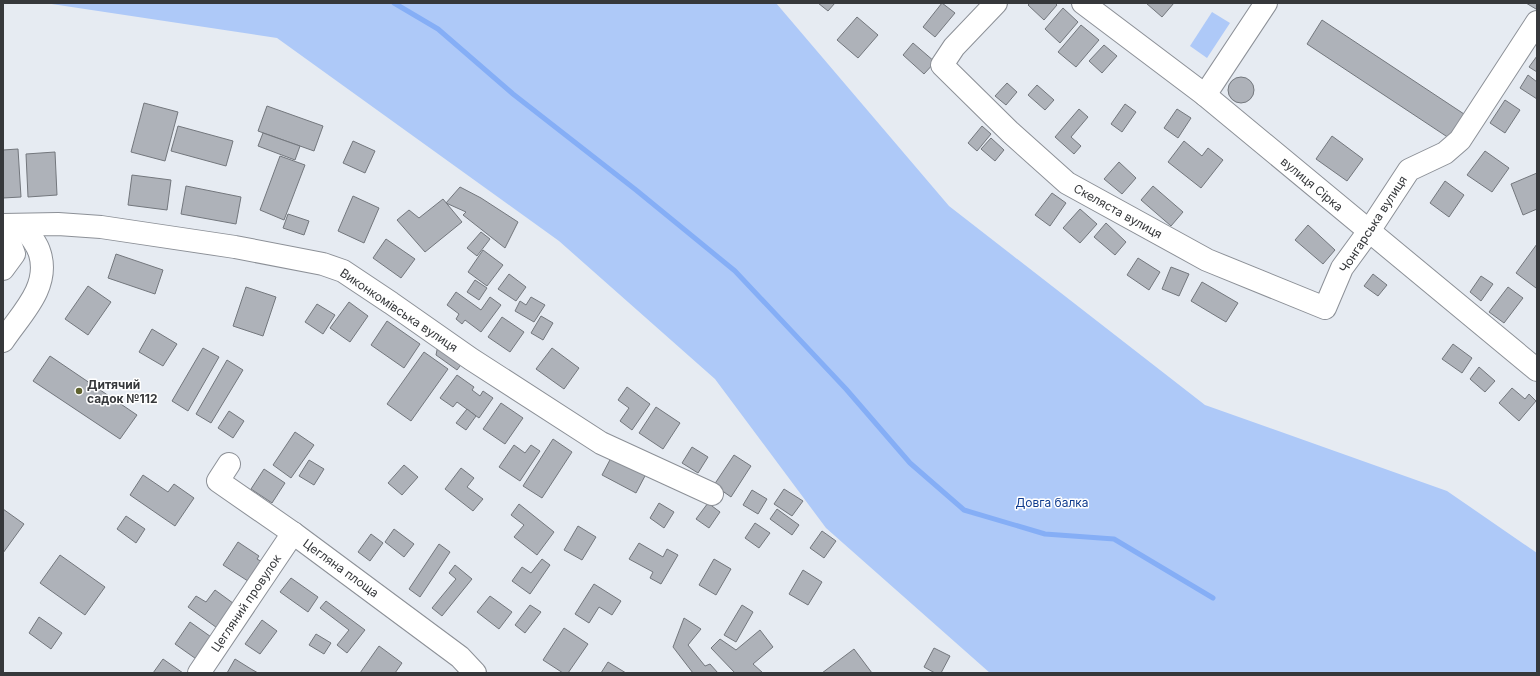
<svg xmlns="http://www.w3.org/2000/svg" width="1540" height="676" viewBox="0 0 1540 676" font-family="Inter,sans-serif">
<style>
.green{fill:#aec9f8}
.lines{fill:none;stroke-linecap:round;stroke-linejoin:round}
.stream{stroke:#85aef6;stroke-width:5}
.building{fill:#aeb2b9;stroke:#73777d}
.minor-casing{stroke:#8c9097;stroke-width:24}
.minor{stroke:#fff;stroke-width:22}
.poi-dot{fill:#5f622f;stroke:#fff;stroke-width:1.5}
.labels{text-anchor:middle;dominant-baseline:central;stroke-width:3;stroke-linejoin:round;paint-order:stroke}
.street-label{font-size:12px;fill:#36383b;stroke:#fff}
.poi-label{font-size:12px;font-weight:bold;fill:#36383b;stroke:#fff;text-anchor:start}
.park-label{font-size:12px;fill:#0f3b8e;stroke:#fff}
</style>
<rect width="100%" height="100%" fill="#e6ebf2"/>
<g class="green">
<polygon points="45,3 776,3 949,206 1205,405 1447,491 1537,553 1537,673 990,673 826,528 715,379 559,241 277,38"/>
<polygon points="1212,12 1230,23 1207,58 1190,46"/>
</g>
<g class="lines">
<polyline class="stream" points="394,3 438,29 513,94 636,190 735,271 846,389 910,463 964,510 1045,534 1114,539 1213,598"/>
</g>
<g class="building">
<polygon points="818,3 835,3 828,11"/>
<polygon points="942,3 955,13 935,37 923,27"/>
<polygon points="1030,3 1055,3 1057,5 1044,20 1028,5"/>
<polygon points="1146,3 1174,3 1162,17"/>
<polygon points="1526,3 1537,3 1537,8 1536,9"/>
<polygon points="1063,8 1078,22 1060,43 1045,29"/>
<polygon points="857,17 878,35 858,58 837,40"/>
<polygon points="1322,20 1467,116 1452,140 1307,44"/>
<polygon points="1081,25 1099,40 1076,67 1058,52"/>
<polygon points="913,43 935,62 924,74 903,55"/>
<polygon points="1104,45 1117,56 1102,73 1089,61"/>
<polygon points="1537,56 1537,72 1529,67"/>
<polygon points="1528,75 1537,82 1537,99 1520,88"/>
<circle cx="1241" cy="90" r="13"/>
<polygon points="1007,83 1017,92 1006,105 995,96"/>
<polygon points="1037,85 1054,100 1045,110 1028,95"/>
<polygon points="1505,100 1520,110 1505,133 1490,123"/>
<polygon points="144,103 178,112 165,161 131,152"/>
<polygon points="1125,104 1136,112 1122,132 1111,124"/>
<polygon points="267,106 323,126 314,151 258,131"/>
<polygon points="1079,109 1088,117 1071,137 1081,146 1074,154 1055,137"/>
<polygon points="1177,109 1191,118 1178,138 1164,128"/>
<polygon points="178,126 233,141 226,166 171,151"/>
<polygon points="982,126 991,134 977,151 968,143"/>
<polygon points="263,133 300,146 295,160 258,146"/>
<polygon points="1332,136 1363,159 1347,181 1316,159"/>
<polygon points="991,138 1004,150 995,161 981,149"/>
<polygon points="353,141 375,151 365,173 343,163"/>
<polygon points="1184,141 1202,156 1208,148 1223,160 1201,188 1168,162"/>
<polygon points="18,149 21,197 3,198 3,150"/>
<polygon points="1485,151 1509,168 1492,192 1467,175"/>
<polygon points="55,152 57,195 28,197 26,154"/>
<polygon points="280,156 305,165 284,220 260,210"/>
<polygon points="1119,162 1136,178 1122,194 1104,179"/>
<polygon points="1537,173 1537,209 1523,215 1511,184"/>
<polygon points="132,175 171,180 167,210 128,205"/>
<polygon points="1445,181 1464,195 1449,217 1430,203"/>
<polygon points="186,186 241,197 236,224 181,214"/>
<polygon points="1153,186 1183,212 1171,226 1141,200"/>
<polygon points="460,187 481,198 518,222 505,248 463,215 466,212 446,203"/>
<polygon points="1052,193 1066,203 1050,226 1035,215"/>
<polygon points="353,196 379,208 364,243 338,231"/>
<polygon points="443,199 462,222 425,252 397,220 409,210 419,218"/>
<polygon points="1080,209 1097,224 1080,243 1063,228"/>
<polygon points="288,214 309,221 304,235 283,228"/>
<polygon points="1106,223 1126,242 1115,255 1094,237"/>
<polygon points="1308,225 1335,250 1323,264 1295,240"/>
<polygon points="481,232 490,239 477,256 467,248"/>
<polygon points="386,239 415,259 401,278 373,258"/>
<polygon points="1537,244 1537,286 1536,288 1516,273"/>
<polygon points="483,250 503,265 487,286 468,272"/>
<polygon points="116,254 163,270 155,294 108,278"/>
<polygon points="1138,258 1160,272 1149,290 1127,275"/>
<polygon points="1171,267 1189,274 1179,296 1162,289"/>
<polygon points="509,274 526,287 516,301 498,289"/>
<polygon points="1373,274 1387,285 1378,296 1364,286"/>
<polygon points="1481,276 1493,284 1481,301 1470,292"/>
<polygon points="475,280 487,288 479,300 467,292"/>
<polygon points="1202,282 1238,303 1226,322 1191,301"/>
<polygon points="88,286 111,302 88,335 65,319"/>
<polygon points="246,287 276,297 263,336 233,326"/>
<polygon points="1508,287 1523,298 1504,323 1489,312"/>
<polygon points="456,292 481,310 490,297 501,305 481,332 465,320 462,324 456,319 459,314 447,305"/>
<polygon points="531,297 545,305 534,322 515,311 520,301 526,305"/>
<polygon points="349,302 368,316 350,342 330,328"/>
<polygon points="317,304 335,315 323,334 305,322"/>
<polygon points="541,316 553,323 543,340 531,333"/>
<polygon points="502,317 524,332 510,352 488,337"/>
<polygon points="387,321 420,344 404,368 371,345"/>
<polygon points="152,329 177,344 163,366 139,352"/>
<polygon points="1453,344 1472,358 1462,373 1442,359"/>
<polygon points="438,345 463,362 457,370 436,355"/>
<polygon points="203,348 219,357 188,411 172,401"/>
<polygon points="552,348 579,368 564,389 536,369"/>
<polygon points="424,352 448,369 411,421 387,404"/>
<polygon points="50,356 137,415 120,439 33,381"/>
<polygon points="227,360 243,370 211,423 196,414"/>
<polygon points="1479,367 1495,381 1485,392 1470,379"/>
<polygon points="457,375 474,387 472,390 480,396 483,391 493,398 479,418 457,402 453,407 440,398"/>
<polygon points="627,387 650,404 632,430 620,421 629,408 618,400"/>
<polygon points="1512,388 1525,399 1529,394 1536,401 1519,421 1499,403"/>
<polygon points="501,403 523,418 505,444 483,429"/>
<polygon points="656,407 680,423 663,449 639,433"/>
<polygon points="467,409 476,416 466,430 456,423"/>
<polygon points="229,411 244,421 233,438 218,428"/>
<polygon points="295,432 314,445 291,478 273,465"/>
<polygon points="553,439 572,452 542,498 523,486"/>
<polygon points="514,445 525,453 531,445 540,451 520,481 499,467"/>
<polygon points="692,447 708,457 698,473 682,463"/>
<polygon points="734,455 751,466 731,497 714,485"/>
<polygon points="612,456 646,474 636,493 602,475"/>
<polygon points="309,460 324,469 314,485 299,476"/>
<polygon points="404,465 418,477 402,495 388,483"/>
<polygon points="461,468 474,478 467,487 483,499 473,511 445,489"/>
<polygon points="264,469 285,483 272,503 251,489"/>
<polygon points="143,475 168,492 174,484 194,498 175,526 130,495"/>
<polygon points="784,489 803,501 792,516 774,504"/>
<polygon points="752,490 767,499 758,514 743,505"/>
<polygon points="659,503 674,512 664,528 650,518"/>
<polygon points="708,503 720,512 709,528 696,519"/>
<polygon points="519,504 554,532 537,555 514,537 524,525 511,515"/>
<polygon points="3,509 24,524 3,553"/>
<polygon points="777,509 799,525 792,535 770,519"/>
<polygon points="126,516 145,529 136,543 117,529"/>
<polygon points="755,523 770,533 759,548 745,538"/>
<polygon points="578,526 596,537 582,560 564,550"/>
<polygon points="394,529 414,544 404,557 385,542"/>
<polygon points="822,531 836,541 824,558 810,548"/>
<polygon points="371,534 383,543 370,561 358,552"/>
<polygon points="238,542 259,556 257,559 264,563 251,583 223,565"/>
<polygon points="639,543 663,557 667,549 678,555 661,584 650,578 653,572 629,559"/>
<polygon points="439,544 450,552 420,597 409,589"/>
<polygon points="60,555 105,587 85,615 40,583"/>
<polygon points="542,559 550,565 530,594 512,581 522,567 531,573"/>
<polygon points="714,559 731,569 716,595 699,585"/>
<polygon points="455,565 472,579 442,616 432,608 456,579 449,573"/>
<polygon points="803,570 822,582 808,605 789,594"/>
<polygon points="291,578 318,597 308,612 280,592"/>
<polygon points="594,584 621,601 612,615 599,607 589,623 575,614"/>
<polygon points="215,590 237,606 220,630 188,607 196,596 206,602"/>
<polygon points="490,596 512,612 499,629 477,612"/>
<polygon points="326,601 365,630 347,653 337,645 349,630 320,608"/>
<polygon points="530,605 541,612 525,633 515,625"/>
<polygon points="742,605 753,612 736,642 724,635"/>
<polygon points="39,617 62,633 51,649 29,633"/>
<polygon points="684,618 701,629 688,645 705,666 710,664 718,673 693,673 673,647"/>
<polygon points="262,620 277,631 260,654 245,644"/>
<polygon points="190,622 214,639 199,661 175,644"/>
<polygon points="564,628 588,644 568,673 563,673 543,660"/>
<polygon points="760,630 773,647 753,664 763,673 735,673 711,648 720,639 736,650"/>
<polygon points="316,634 331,643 324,654 309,645"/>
<polygon points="379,646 402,663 395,673 360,673"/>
<polygon points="934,648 950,656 941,673 935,673 924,667"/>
<polygon points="854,649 872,673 822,673"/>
<polygon points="163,659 183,673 153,673"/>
<polygon points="235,659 251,669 258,673 227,673"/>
<polygon points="608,662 626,673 601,673"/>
</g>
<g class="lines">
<defs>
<g id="minor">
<polyline points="996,3 954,47 942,65 1010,132 1067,183 1207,260 1325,308 1342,268 1369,231 1409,170 1445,153 1460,140 1537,22"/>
<polyline points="1083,3 1205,95 1537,370"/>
<polyline points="1205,95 1266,3"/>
<polyline points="3,225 58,224 101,227 235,247 323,264 343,271 391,303 471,359 601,443 712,494"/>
<polyline points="3,234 10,243 14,254 3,269"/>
<path d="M3 341C20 315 50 288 40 254 37 243 29 234 22 226"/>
<polyline points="229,464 218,481 293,533 460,657 475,673"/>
<polyline points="199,673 293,533"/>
</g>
</defs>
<use href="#minor" class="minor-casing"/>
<use href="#minor" class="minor"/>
</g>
<circle class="poi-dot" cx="79" cy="391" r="4"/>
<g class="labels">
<g class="street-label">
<text transform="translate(1312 184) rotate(40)">вулиця Сірка</text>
<text transform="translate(1118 211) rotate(29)">Скеляста вулиця</text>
<text transform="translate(1373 224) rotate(-57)">Чонгарська вулиця</text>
<text transform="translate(399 310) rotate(34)">Виконкомівська вулиця</text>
<text transform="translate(341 568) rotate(36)">Цегляна площа</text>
<text transform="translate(246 603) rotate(-56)">Цегляний провулок</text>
</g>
<g class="poi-label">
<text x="87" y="384">Дитячий<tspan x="87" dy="14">садок №112</tspan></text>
</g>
<g class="park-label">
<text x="1052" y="502">Довга балка</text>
</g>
</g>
<rect width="1540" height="676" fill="none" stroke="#36383b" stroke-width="8"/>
</svg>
